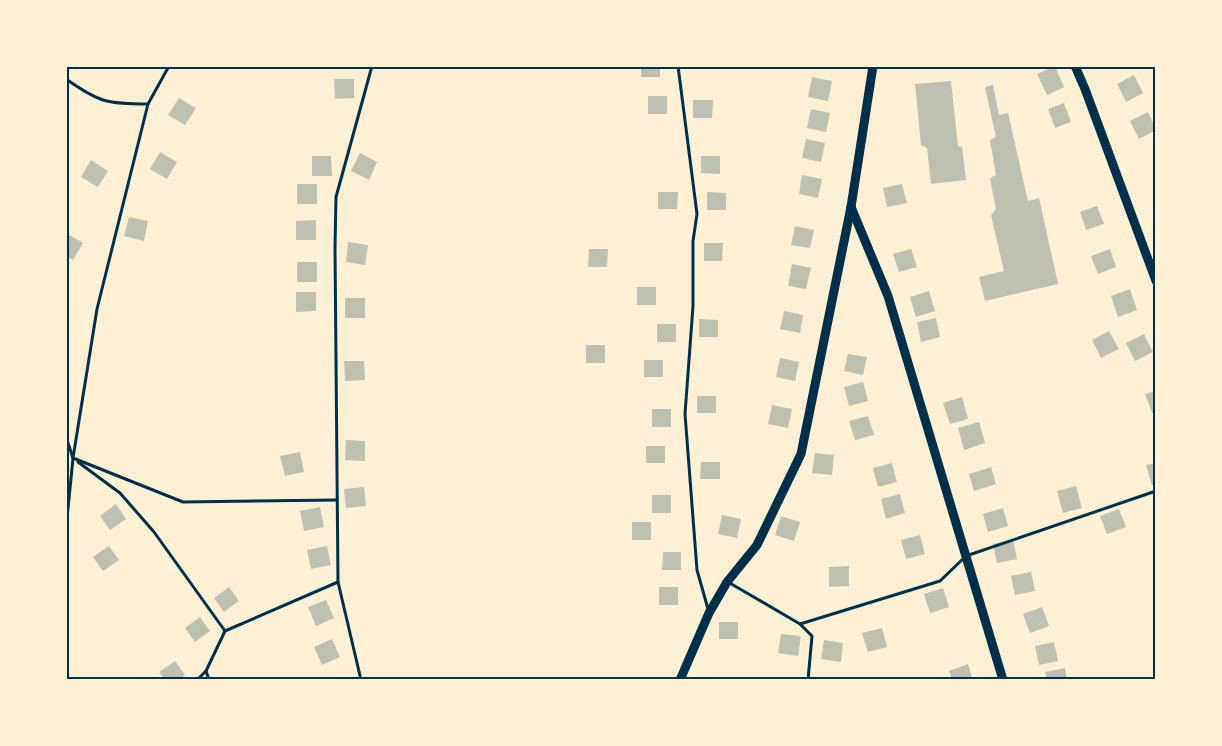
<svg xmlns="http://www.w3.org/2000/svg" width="1222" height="746" viewBox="0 0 1222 746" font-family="Merriweather,serif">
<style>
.building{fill:#bec0b2}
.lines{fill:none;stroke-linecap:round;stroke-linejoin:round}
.service{stroke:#003049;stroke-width:3}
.tertiary{stroke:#003049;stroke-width:9}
.neatline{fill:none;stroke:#003049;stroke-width:2}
</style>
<rect width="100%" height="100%" fill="#fdf0d5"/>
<g class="building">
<rect x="641" y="66" width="19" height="11"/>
<polygon points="1055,66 1064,87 1047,95 1037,74"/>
<polygon points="1134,75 1143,93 1126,102 1117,84"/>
<polygon points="812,77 832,81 828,101 808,97"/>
<polygon points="334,79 354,79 354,98 335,99"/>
<polygon points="951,81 958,146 962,147 966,180 931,184 927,148 921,145 915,84"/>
<polygon points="993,85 999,115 1008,113 1028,201 1039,198 1058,284 985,301 979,277 1004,271 991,215 996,209 990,178 996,175 990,140 996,137 985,87"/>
<rect x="648" y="96" width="19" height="18"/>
<polygon points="179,98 196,108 185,125 168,115"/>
<polygon points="693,100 713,100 712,118 693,118"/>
<polygon points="1064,103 1071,122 1055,128 1048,109"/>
<polygon points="811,109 830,113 826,132 807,128"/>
<polygon points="1148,112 1156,130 1139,139 1130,121"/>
<polygon points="806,139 825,143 821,162 802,158"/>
<polygon points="160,152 177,162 167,179 150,169"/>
<polygon points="360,153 377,162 369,180 351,171"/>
<polygon points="312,156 331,156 332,176 312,176"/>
<polygon points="701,156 720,156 720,174 701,173"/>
<polygon points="91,160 108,171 98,187 81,177"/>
<polygon points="802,175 822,179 818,198 799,194"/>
<rect x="297" y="184" width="20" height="20"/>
<polygon points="902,184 907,203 887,207 883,188"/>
<polygon points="658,192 678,192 677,209 658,209"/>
<polygon points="707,192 726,193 726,210 707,210"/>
<polygon points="1097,206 1104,224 1086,230 1080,212"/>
<polygon points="129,217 148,221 144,241 124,236"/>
<polygon points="316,220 316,240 296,240 296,221"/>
<polygon points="795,226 814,230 810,248 791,245"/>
<polygon points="66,233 83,243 73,260 66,256"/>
<polygon points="348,242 368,245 365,265 346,262"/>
<polygon points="704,243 723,243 722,261 704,261"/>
<polygon points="589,249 608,249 607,267 588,267"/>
<polygon points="911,249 917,267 899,272 893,254"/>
<polygon points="1110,249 1116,267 1098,274 1091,256"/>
<rect x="297" y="262" width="20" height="20"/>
<polygon points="792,264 811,268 806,289 788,286"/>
<rect x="637" y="287" width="19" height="18"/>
<polygon points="1130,289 1137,310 1118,317 1111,296"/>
<polygon points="929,291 935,311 916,317 910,297"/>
<polygon points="296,292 316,292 316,311 296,312"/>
<rect x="345" y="298" width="20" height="20"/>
<polygon points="784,311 803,315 800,333 780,329"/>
<polygon points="936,318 940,337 921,342 917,322"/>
<polygon points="699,319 718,320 718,337 699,337"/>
<rect x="657" y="324" width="19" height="18"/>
<polygon points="1109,331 1119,349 1101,358 1092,340"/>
<polygon points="1144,334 1153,352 1135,361 1126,343"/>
<rect x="586" y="345" width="19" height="18"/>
<polygon points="848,354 867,357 863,375 844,371"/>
<polygon points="780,358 799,362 795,381 776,377"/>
<rect x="644" y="360" width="19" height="17"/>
<polygon points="344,361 364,361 365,380 345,381"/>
<polygon points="863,382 868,401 849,406 844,387"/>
<polygon points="1156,391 1156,412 1152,413 1145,394"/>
<rect x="697" y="396" width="19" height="17"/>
<polygon points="962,397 968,419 950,424 943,403"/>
<polygon points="772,405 792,409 788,428 768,424"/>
<rect x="652" y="409" width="19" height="18"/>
<polygon points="868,416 874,435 855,440 849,421"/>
<polygon points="979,422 985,443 964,450 958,428"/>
<polygon points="346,440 365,441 365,461 345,460"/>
<rect x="646" y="446" width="19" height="17"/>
<polygon points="300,452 304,472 285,476 280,456"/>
<polygon points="815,453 834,455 832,475 812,473"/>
<polygon points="701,462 720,462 720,479 700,479"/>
<polygon points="892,463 897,482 878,487 873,468"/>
<polygon points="1156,463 1156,484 1152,485 1146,465"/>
<polygon points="991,467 996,484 974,491 969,474"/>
<polygon points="1076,486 1082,508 1063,513 1057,491"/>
<polygon points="364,487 366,506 346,508 344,489"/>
<polygon points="900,494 905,513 886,519 881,499"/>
<rect x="652" y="495" width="19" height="18"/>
<polygon points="116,504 126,519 110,530 100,516"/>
<polygon points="320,507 324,527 304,531 300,511"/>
<polygon points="1003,508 1008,526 988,532 983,514"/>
<polygon points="1119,509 1126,527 1107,534 1100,516"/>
<polygon points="722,515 741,519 737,538 718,534"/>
<polygon points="781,516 800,522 794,541 775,535"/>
<rect x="632" y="522" width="19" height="18"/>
<polygon points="920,535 925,554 906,559 901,540"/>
<polygon points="1013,540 1017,559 997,563 993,544"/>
<polygon points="109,546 119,560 103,571 93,557"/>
<polygon points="327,546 331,565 311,569 307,550"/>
<polygon points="663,552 681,552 681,570 662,570"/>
<polygon points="849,566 849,586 829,587 829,567"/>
<polygon points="1031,572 1035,591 1015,595 1011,576"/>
<polygon points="229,587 239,601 224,612 214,598"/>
<rect x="659" y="587" width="19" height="18"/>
<polygon points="943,588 949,607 930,613 924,594"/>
<polygon points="326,600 334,618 316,626 308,607"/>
<polygon points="1042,607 1049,626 1030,633 1023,614"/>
<polygon points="200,617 210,631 195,642 185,628"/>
<rect x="719" y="622" width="19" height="17"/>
<polygon points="882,628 887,647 868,652 862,633"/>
<polygon points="781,634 801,636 798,656 778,653"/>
<polygon points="332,639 340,657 322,665 314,647"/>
<polygon points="824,640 843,643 841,662 821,659"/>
<polygon points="1054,642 1058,661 1039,665 1035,646"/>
<polygon points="175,661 185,675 179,680 165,680 159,672"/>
<polygon points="968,664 973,680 952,680 949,671"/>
<polygon points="1065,668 1067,680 1047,680 1045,672"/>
</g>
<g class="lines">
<g class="service">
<polyline points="678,66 697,214 693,241 693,306 685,414 697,570 708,609"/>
<path d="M66 79C100 103 108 104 148 104"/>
<polyline points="66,437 73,458"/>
<polyline points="73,458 183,502 337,500"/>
<polyline points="78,462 120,493 154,532 225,631"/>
<polyline points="66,529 73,458 97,309 148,104 169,66"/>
<polyline points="728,582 800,624 812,636 808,680"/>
<polyline points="800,624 940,581 966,556 1156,491"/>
<polyline points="206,671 209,680"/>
<polyline points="197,680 206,671 225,631 338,582"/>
<polyline points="361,680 338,582 335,248 336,197 372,66"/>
</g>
<g class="tertiary">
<polyline points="1075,66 1085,89 1156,281"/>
<polyline points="851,207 888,296 1003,680"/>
<polyline points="680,680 709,613 727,582 757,545 801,454 851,207 873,66"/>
</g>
</g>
<rect width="1222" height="746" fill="none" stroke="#fdf0d5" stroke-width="135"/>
<rect x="68" y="68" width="1086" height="610" class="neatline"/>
</svg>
